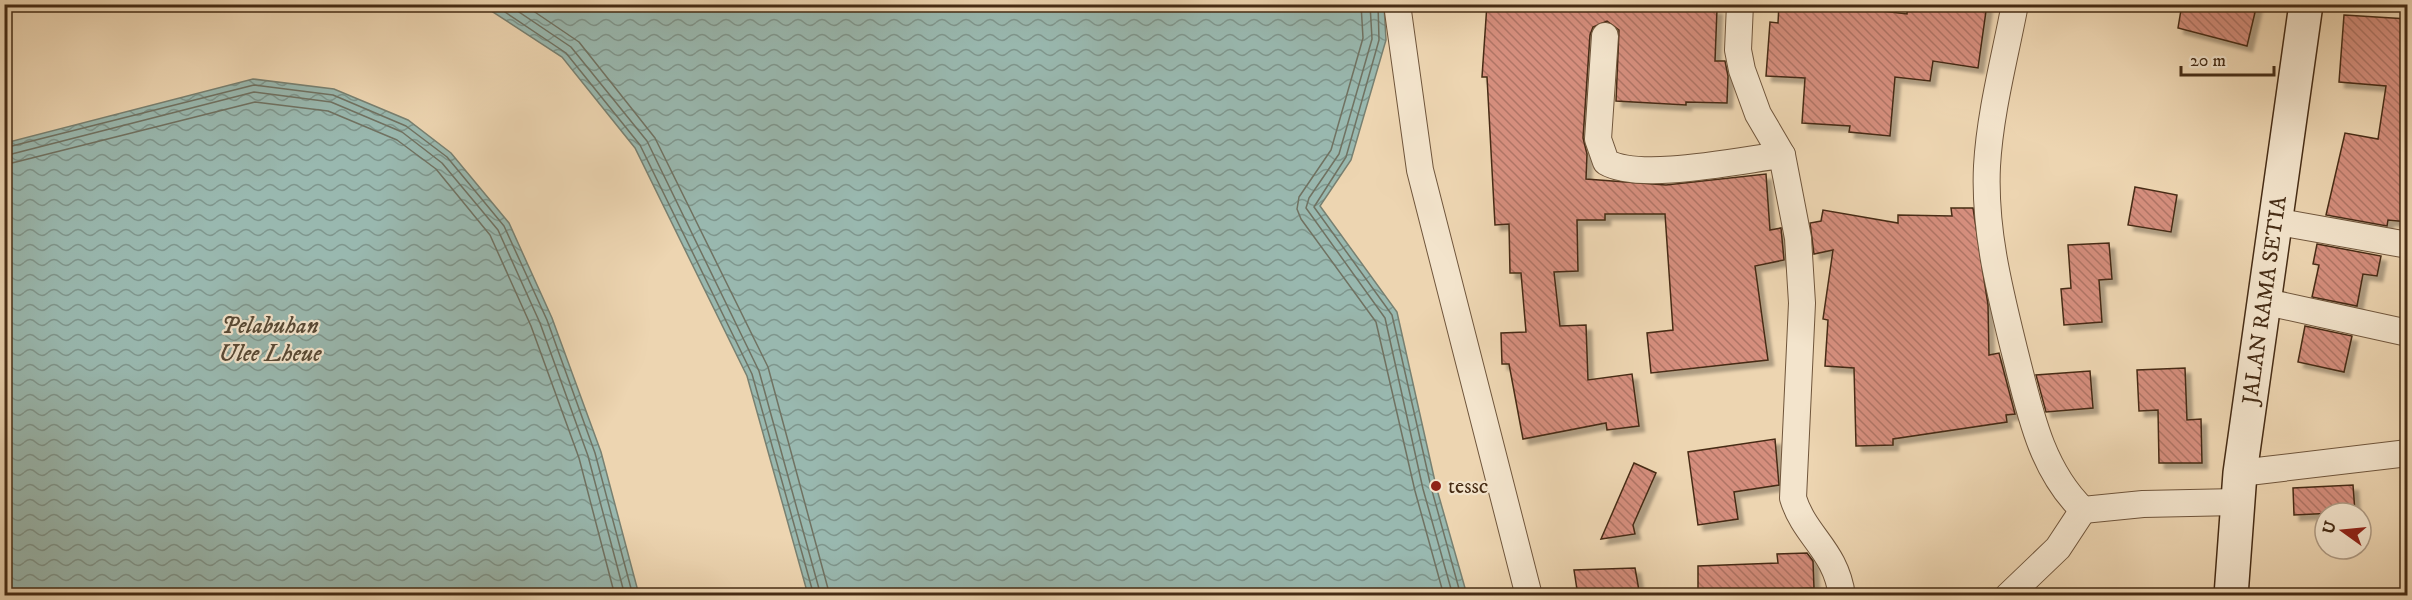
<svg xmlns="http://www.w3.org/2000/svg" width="2412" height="600" viewBox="0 0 2412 600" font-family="'IM FELL DW Pica',serif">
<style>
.water{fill:url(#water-waves);stroke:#788071;stroke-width:1.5}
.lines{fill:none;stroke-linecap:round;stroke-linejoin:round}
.shore{stroke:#707262;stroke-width:1.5}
.building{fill:url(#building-back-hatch);stroke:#462c15;stroke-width:1.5;filter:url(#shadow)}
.street-casing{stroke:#70563c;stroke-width:28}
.secondary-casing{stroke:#462c15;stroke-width:36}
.street{stroke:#f3e4cc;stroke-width:26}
.secondary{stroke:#f3e4cc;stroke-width:33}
.poi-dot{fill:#8f2418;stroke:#f3e4cc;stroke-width:2}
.labels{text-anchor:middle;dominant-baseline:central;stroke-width:4.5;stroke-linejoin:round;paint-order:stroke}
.street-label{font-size:22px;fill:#462c15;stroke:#f3e4cc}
.poi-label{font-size:22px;fill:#462c15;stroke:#f3e4cc;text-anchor:start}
.water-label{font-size:24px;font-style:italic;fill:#574834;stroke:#f3e4cc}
</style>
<defs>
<pattern id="water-waves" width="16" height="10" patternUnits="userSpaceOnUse" patternTransform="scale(1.5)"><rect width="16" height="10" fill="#99b8af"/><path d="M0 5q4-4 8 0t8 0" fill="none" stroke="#7f968d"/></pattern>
<pattern id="building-back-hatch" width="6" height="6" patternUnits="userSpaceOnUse" patternTransform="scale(1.5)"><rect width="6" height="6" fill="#d58e7d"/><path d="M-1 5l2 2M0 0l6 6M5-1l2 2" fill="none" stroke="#af7465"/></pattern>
<filter id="shadow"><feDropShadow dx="5.5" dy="5.5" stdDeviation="1.5" flood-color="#0004"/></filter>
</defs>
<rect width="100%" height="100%" fill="#edd5b1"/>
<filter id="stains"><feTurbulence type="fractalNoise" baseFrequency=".00333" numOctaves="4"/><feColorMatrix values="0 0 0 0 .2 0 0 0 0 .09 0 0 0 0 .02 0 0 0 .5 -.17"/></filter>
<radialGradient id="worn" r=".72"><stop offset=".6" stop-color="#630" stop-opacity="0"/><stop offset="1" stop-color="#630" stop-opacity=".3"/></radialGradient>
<g class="water">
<polygon points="482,5 1384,5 1386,40 1351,160 1320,206 1397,312 1436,486 1467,595 808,595 747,376 635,148 562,57"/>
<polygon points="253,79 334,89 408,120 451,153 509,223 552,318 601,452 639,595 5,595 5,143"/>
</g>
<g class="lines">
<g class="shore">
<polyline points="493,4 566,53 640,145 752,374 814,596"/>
<polyline points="507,4 571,47 647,141 759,371 821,596"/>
<polyline points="523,4 579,42 655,138 768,367 830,596"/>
<polyline points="1361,4 1363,38 1331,150 1299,197 1297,209 1301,219 1376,322 1415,491 1444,596"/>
<polyline points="1370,4 1372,39 1339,154 1309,198 1306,208 1385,318 1423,489 1453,596"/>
<polyline points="1378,4 1379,40 1346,157 1314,207 1392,315 1431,487 1461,596"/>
<polyline points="4,148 254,85 333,95 406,126 447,157 504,226 547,320 595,453 633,596"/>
<polyline points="4,156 254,92 331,102 402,132 442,163 498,230 540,323 588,456 625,596"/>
<polyline points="4,165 255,102 328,111 397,140 436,169 490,235 531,326 579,458 615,596"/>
</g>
</g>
<g class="building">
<polygon points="1487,4 1665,4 1664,8 1717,9 1715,61 1725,61 1728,76 1727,103 1686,102 1686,105 1616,101 1619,30 1607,21 1593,27 1590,35 1583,138 1587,154 1586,179 1666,185 1766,174 1770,230 1781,228 1784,260 1755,266 1768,360 1651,373 1647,333 1673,330 1665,214 1605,214 1605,220 1577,220 1578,271 1554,272 1560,326 1586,325 1588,380 1632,374 1639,426 1607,430 1606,423 1523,439 1509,364 1502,364 1501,333 1526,332 1521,273 1510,273 1509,224 1495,225 1487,77 1482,77"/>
<polygon points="1779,4 1822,4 1907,14 1908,4 1987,4 1978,68 1933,61 1930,81 1895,77 1890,136 1849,132 1850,126 1802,123 1805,78 1766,76 1770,22 1778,23"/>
<polygon points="2182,4 2257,4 2247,46 2178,28"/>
<polygon points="2344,15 2408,19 2408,222 2388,220 2387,226 2326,215 2345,133 2378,139 2386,86 2339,82"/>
<polygon points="2135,187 2177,195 2171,232 2128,225"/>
<polygon points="1951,208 1973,208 1988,305 1989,355 1999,353 2015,414 2006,415 2007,422 1893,439 1893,445 1856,446 1854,368 1825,366 1828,320 1823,319 1833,250 1814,254 1810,223 1821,221 1823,210 1898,223 1898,215 1952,216"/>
<polygon points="2109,243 2112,279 2099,280 2102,322 2064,325 2061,289 2071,288 2068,245"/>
<polygon points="2317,244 2381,256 2377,276 2363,274 2357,306 2312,297 2319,265 2313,264"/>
<polygon points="2305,326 2352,336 2344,372 2298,362"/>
<polygon points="2185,368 2187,420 2201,419 2202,463 2159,463 2158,410 2139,411 2137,370"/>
<polygon points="2090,371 2093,408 2046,412 2036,375"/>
<polygon points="1775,439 1779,485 1734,492 1738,519 1698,525 1688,452"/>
<polygon points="1634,463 1656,473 1633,525 1635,534 1601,539"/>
<polygon points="2353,485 2355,512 2294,515 2293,488"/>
<polygon points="1807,553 1813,561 1814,588 1744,591 1744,596 1698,596 1698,566 1778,563 1777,554"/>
<polygon points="1635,568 1640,596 1578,596 1574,570"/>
</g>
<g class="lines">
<defs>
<g id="street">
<polyline points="1397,4 1420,170 1529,596"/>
<path d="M1740 4 1738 50 1742 70 1758 114 1782 155 1798 238 1802 303 1793 498C1805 537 1836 550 1842 596"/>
<path d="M2015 4C2005 57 1990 112 1987 166 1984 229 1999 288 2014 349 2029 407 2039 467 2083 510L2143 504 2237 502"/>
<path d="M1605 36 1598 139 1606 162C1640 182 1741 160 1782 155"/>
<polyline points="2273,221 2408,245"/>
<polyline points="2262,301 2408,333"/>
<polyline points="2240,473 2408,453"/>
<polyline points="2008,596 2058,548 2083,510"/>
</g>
<g id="secondary">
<path id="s1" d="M2231 596 2240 473 2306 4"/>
</g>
</defs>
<use href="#street" class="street-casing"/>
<use href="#secondary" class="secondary-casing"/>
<use href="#street" class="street"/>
<use href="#secondary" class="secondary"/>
</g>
<circle class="poi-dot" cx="1436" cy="486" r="6"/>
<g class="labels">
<g class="street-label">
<text stroke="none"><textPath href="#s1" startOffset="298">JALAN RAMA SETIA</textPath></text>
</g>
<g class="poi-label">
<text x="1448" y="486">tessc</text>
</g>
<g class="water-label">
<text x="270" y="326">Pelabuhan<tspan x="270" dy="28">Ulee Lheue</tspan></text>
</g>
</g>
<rect width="2412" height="600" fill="none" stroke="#edd5b1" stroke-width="24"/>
<rect x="6" y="6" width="2400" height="588" fill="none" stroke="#462c15" stroke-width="3"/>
<rect x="12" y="12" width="2388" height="576" fill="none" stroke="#462c15" stroke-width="1.5"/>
<g transform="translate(2343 531) rotate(285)"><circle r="28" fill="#f3e4cc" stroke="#ae9a83" stroke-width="1.5"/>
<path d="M0-4.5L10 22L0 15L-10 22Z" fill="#8f2418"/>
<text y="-9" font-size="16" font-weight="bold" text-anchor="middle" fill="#462c15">U</text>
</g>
<path d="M2181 66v9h93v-9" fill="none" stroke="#462c15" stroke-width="3"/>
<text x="2190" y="66" font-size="18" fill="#462c15" stroke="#f3e4cc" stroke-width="4.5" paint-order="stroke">20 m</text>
<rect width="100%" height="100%" filter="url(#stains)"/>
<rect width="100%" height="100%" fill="url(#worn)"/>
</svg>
